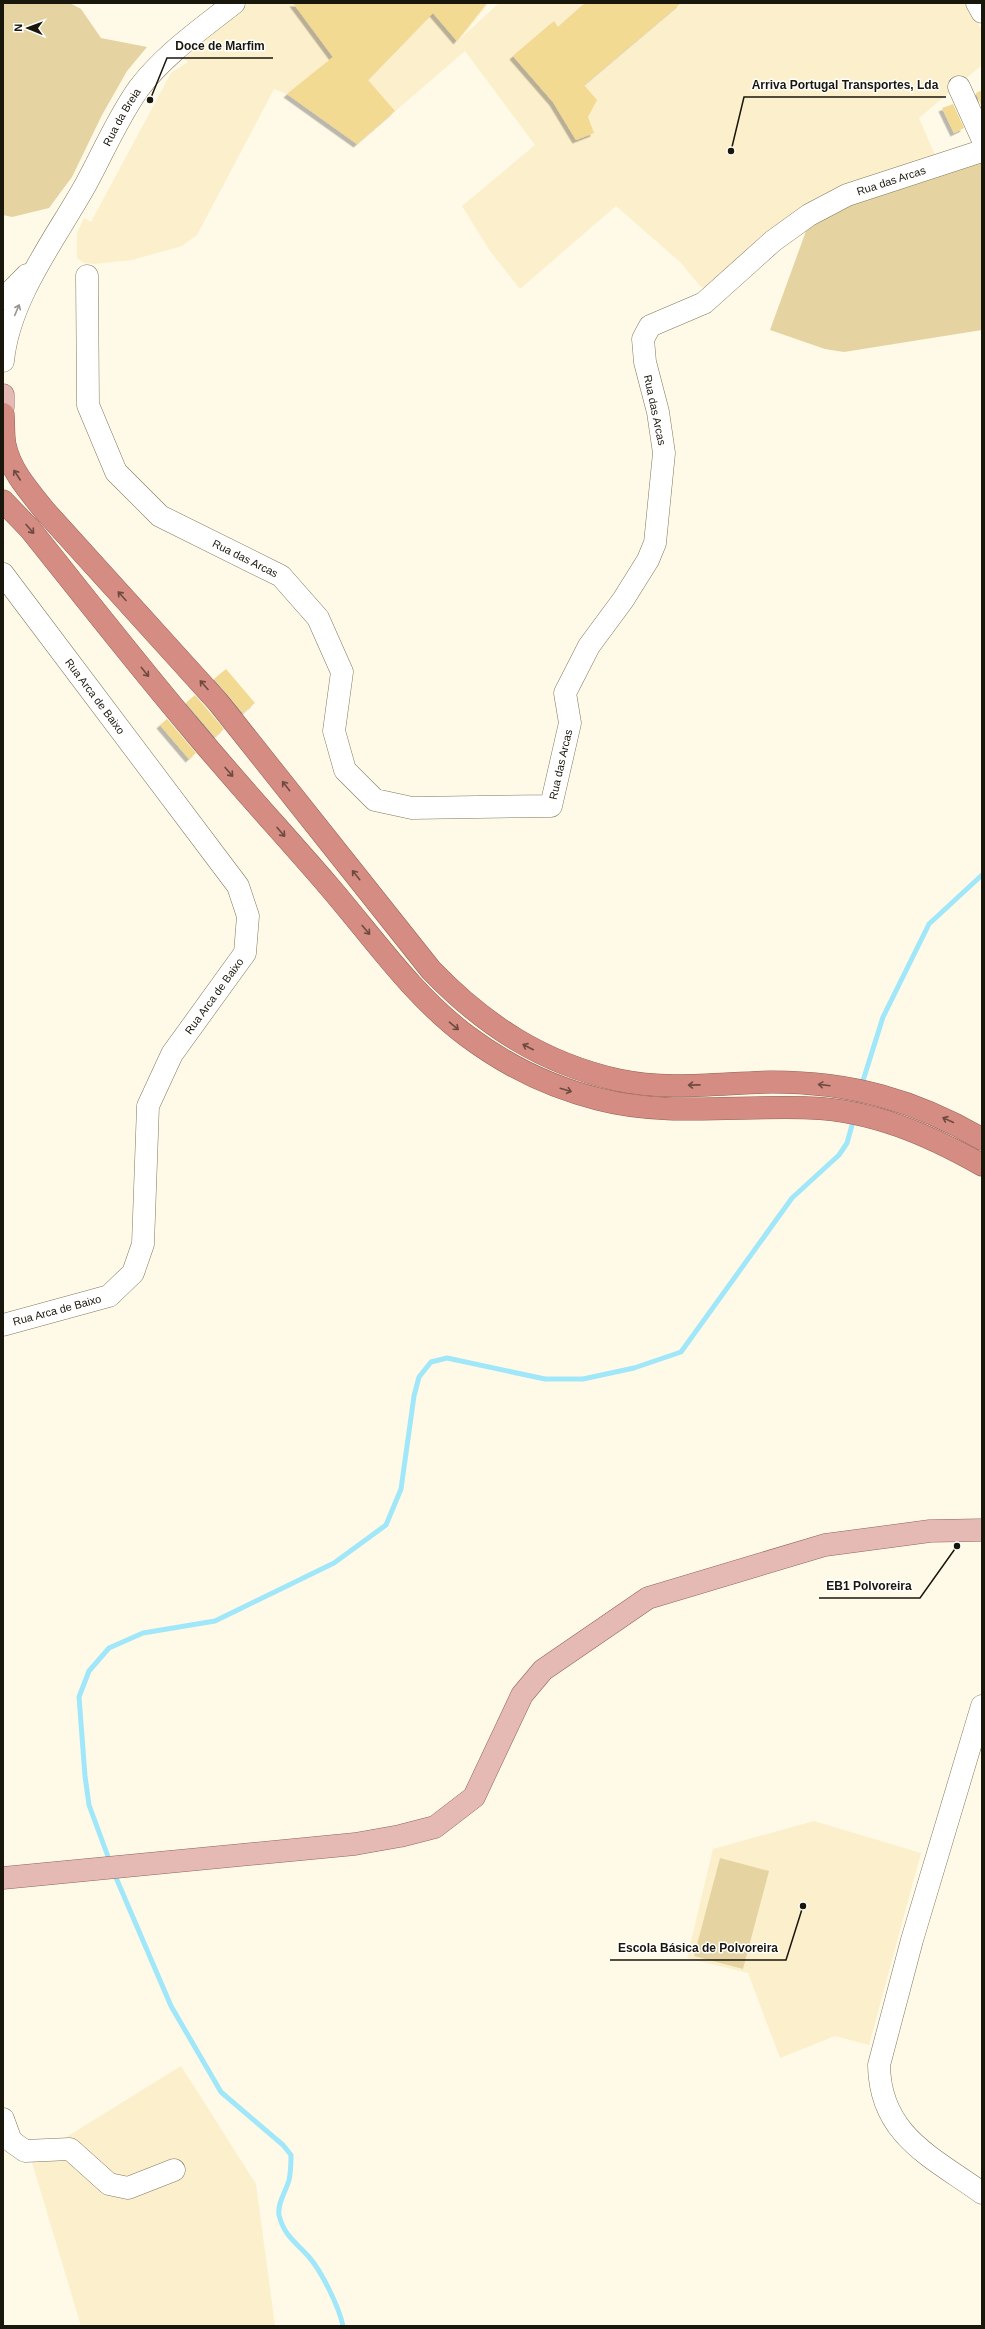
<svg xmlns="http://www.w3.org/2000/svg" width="985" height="2329" viewBox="0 0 985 2329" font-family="Arial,sans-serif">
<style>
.built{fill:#fcefcb}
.green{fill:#e5d4a2}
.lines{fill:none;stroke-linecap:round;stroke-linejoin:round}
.stream{stroke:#a1e7fa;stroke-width:5}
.building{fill:#f2da93;filter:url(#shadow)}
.minor-casing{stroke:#80775e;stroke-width:23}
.major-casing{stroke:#936359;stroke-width:23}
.highway-casing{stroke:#936359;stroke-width:23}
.minor{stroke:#fff;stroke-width:22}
.major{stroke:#e6bab4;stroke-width:22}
.highway{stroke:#d58c82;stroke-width:22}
.oneway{stroke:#989692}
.oneway2{stroke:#6e4b41}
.labels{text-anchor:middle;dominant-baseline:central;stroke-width:3;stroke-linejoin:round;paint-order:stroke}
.street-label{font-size:11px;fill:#19160c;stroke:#fff}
.leader{fill:none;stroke:#19160c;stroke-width:1.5}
.callout-dot{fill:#19160c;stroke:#fff;stroke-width:1.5}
.callout-label{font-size:12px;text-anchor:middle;font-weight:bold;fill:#19160c;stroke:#fff;stroke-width:3;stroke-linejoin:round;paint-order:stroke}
</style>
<defs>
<filter id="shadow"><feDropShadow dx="-3.5" dy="3.5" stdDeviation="0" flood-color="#0004"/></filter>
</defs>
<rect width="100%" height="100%" fill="#fff9e8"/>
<g class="built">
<polygon points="249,3 489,3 460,39 499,3 967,3 982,31 982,65 919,118 936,157 838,192 712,289 701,287 680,262 616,206 520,289 490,251 462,206 535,145 465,51 357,144 287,94 274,89 197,235 182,246 132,260 95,264 84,263 77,258 77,233 84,218 91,222 171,73 188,62 184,59"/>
<polygon points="814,1821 921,1853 869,2045 835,2036 780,2058 748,1973 687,1958 713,1849"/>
<polygon points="181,2066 256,2184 275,2326 81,2326 31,2159"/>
</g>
<g class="green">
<polygon points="3,3 70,3 81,9 101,38 147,47 127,71 102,115 72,177 49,208 12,217 3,215"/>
<polygon points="982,161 982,330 844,352 825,349 770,330 806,231 818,218 901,183"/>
<polygon points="720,1858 769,1871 743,1969 694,1956"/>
</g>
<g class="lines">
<g class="stream">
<polyline points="861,1087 883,1017 929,924 982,875"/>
<polyline points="110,1862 89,1805 85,1776 79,1697 89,1671 109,1648 143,1633 215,1621 334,1563 386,1525 401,1489 414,1396 419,1377 431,1362 447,1358 545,1379 583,1379 634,1368 681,1352 792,1198 839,1155 847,1143 854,1118"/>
<path d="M114 1873 171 2006 221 2092 283 2145 291 2155C291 2163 291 2172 289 2180 286 2191 277 2204 279 2215 284 2236 296 2242 309 2257 322 2272 339 2307 343 2326"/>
</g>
</g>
<g class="building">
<polygon points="293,3 487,3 457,41 433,13 368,80 395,111 357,144 287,94 333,57"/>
<polygon points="585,3 681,3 584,85 597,100 588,117 594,133 576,140 553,102 513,56 554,21 558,27"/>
<polygon points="982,90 982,108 976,93"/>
<polygon points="953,104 964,128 954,133 942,108"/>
<polygon points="226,669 255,703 243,713 214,679"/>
<polygon points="195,695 224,729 215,737 186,703"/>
<polygon points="167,719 196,753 189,759 160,725"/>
</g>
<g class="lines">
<defs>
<g id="minor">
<polyline points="977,3 982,12"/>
<polyline points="959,87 982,138"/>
<path id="s1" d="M87 276 88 405 116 472 160 516 281 576 318 618 342 672 334 731 345 770 375 800 412 808 551 806 570 723 565 693 589 646 623 600 648 560 655 543 664 453 658 412 645 362 643 339 650 326 704 303 773 241 809 215 847 195 982 151"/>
<polyline points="3,299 27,275"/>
<path id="s2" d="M3 361C9 298 56 238 86 184 103 153 118 117 139 88 164 55 201 29 234 3"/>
<path id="s3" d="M3 574 238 886 248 916 245 953 172 1054 148 1106 143 1244 133 1273 109 1296 3 1325"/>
<path d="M982 1706 912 1940 879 2065C880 2135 932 2157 982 2193"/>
<polyline points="3,2119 11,2141 25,2151 70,2149 109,2184 128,2188 174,2170"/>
</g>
<g id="major">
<polyline points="3,395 3,407"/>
<polyline points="3,1878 355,1844 400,1836 435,1827 474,1797 522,1695 543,1670 648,1598 825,1545 930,1531 982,1530"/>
</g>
<g id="highway">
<path d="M3 414C4 424 3 435 5 445 10 470 29 491 45 511L218 702 431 970C484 1025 542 1063 618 1080 669 1091 721 1083 772 1082 850 1082 915 1100 982 1139"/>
<path d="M3 501 30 529C83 595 136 663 191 728 235 781 282 832 327 884 372 936 412 995 467 1036 507 1066 550 1087 598 1099 667 1117 740 1105 810 1108 872 1110 929 1135 982 1165"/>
</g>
</defs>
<use href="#minor" class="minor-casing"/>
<use href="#major" class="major-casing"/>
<use href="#highway" class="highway-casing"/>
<use href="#minor" class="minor"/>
<use href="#major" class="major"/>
<use href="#highway" class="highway"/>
</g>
<defs><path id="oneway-shaft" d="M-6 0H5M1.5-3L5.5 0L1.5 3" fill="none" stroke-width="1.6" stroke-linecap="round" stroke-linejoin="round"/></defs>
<use class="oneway" href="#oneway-shaft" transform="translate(17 310) rotate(-67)"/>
<g class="oneway2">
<use href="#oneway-shaft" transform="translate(17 475) rotate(-123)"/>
<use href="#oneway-shaft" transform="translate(30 529) rotate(49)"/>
<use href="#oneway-shaft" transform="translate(122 596) rotate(-132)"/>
<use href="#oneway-shaft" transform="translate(145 672) rotate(51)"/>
<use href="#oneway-shaft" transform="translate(204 685) rotate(-132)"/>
<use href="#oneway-shaft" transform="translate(229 772) rotate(49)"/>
<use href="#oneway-shaft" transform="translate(286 786) rotate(-128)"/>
<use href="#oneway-shaft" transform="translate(281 832) rotate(49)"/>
<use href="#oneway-shaft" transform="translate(356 875) rotate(-129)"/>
<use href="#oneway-shaft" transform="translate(366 930) rotate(50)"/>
<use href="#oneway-shaft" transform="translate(454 1026) rotate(40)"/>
<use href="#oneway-shaft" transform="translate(528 1047) rotate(-153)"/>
<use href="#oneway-shaft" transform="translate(694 1085) rotate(179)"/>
<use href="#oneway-shaft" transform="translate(824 1085) rotate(-173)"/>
<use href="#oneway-shaft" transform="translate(566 1090) rotate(17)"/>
<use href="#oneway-shaft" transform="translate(948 1120) rotate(-155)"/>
</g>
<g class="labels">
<g class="street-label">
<text stroke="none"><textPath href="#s2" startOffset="273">Rua da Breia</textPath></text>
<text stroke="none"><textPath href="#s1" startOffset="1631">Rua das Arcas</textPath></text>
<text transform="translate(655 410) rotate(78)">Rua das Arcas</text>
<text stroke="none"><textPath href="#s1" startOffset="359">Rua das Arcas</textPath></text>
<text stroke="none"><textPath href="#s3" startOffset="153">Rua Arca de Baixo</textPath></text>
<text stroke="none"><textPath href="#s1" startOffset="876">Rua das Arcas</textPath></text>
<text transform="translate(214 996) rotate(-54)">Rua Arca de Baixo</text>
<text transform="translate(57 1310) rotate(-15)">Rua Arca de Baixo</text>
</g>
</g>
<path class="leader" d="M150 100L167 58H273M731 151L744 97H946M957 1546L920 1598H819M803 1906L786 1960H610"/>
<g class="callout-dot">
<circle cx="150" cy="100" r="4"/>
<circle cx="731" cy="151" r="4"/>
<circle cx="957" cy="1546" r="4"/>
<circle cx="803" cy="1906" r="4"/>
</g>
<g class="callout-label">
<text x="220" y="50">Doce de Marfim</text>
<text x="845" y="89">Arriva Portugal Transportes, Lda</text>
<text x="869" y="1590">EB1 Polvoreira</text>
<text x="698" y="1952">Escola Básica de Polvoreira</text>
</g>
<rect width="985" height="2329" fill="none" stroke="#19160c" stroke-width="8"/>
<g transform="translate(28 28) rotate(271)" stroke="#ffffff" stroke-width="3" paint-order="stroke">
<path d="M0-3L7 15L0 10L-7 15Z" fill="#19160c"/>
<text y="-6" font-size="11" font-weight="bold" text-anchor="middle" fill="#19160c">N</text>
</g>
</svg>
